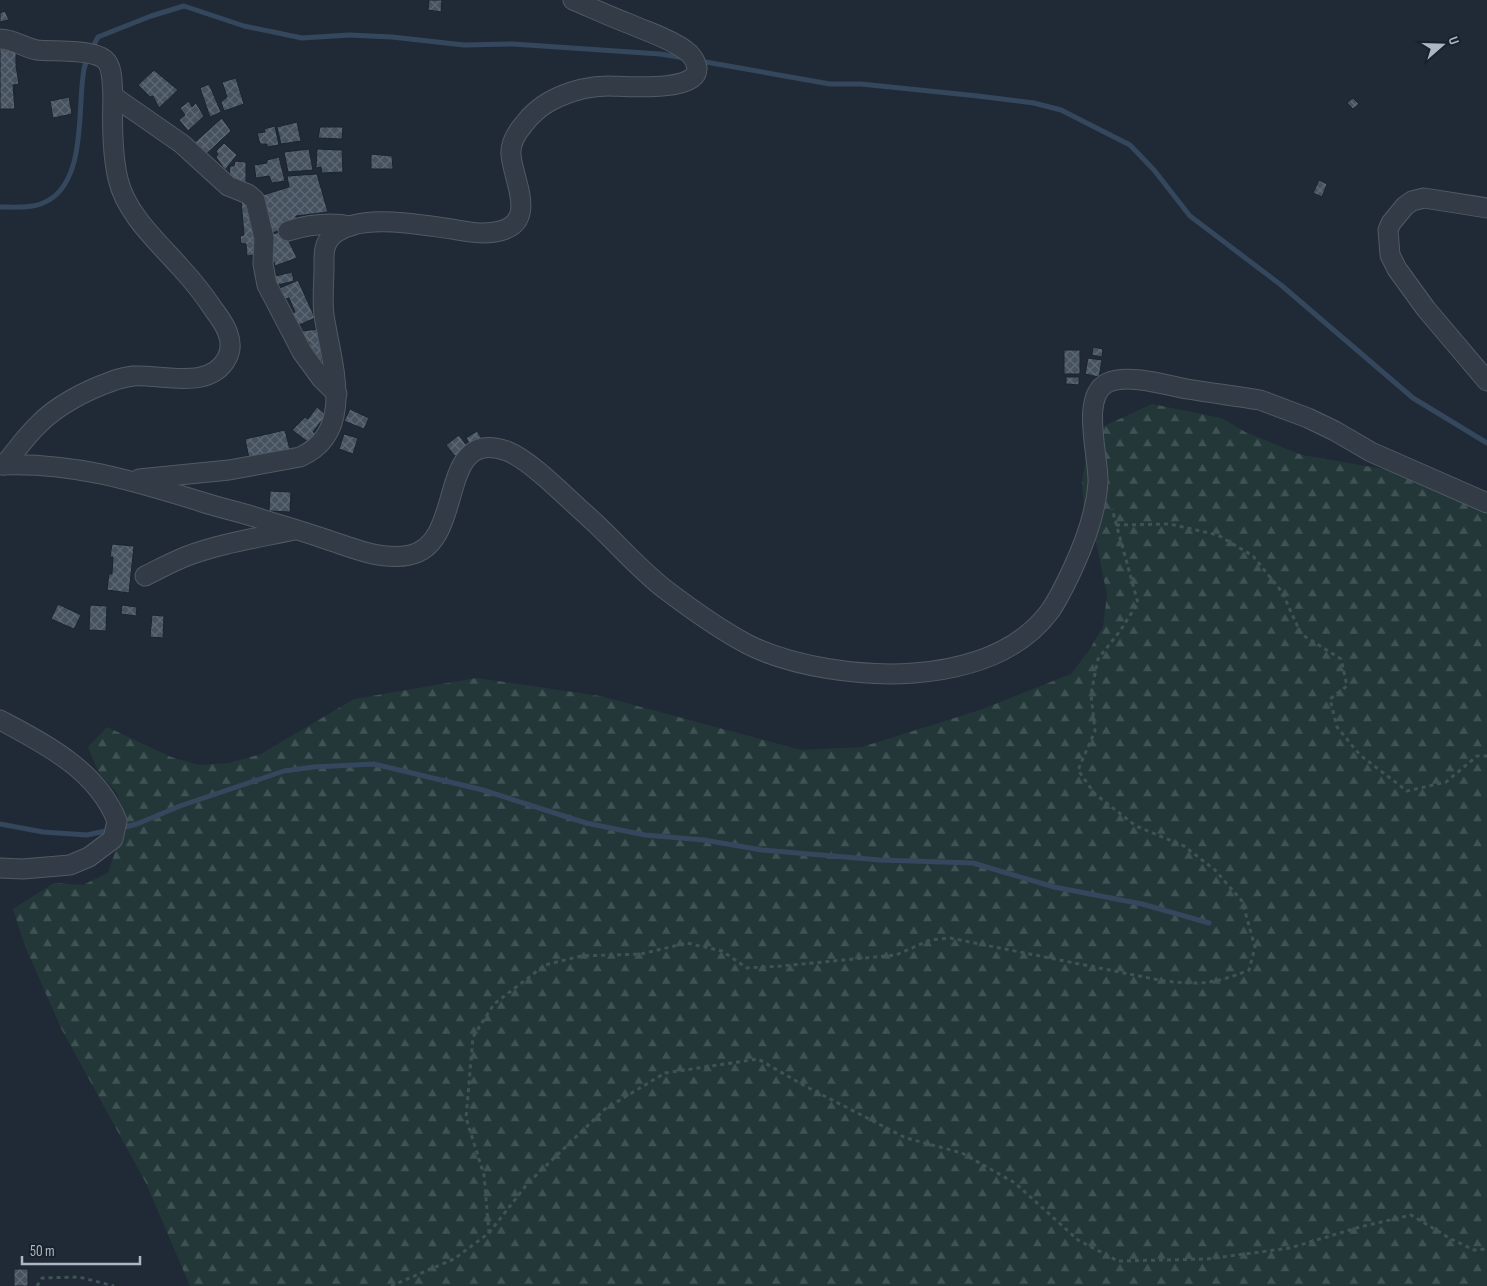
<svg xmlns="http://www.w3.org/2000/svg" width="1487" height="1286" viewBox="0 0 1487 1286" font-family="'Sofia Sans Condensed',sans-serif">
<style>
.forest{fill:url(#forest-firs)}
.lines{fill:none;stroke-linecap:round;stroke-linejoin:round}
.stream{stroke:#34475d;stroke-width:5}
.building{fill:url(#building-cross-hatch);stroke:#1b232d}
.minor-casing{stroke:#515a64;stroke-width:21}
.path{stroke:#3f5354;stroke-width:3;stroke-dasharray:4 4;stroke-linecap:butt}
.minor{stroke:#333c46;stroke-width:19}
</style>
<defs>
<pattern id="forest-firs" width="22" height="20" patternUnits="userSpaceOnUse" patternTransform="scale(1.25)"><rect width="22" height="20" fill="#233738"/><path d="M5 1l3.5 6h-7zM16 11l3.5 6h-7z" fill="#405253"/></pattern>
<pattern id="building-cross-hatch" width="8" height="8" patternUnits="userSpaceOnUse" patternTransform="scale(1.25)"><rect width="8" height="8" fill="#465260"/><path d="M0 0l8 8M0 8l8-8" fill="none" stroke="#5e6975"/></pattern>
</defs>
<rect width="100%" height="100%" fill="#202a36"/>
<polygon class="forest" points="1152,404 1221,418 1247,433 1302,455 1412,474 1487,499 1487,1286 190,1286 146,1183 61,1028 25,946 13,909 54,883 83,885 108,873 126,819 117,793 99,773 88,747 107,727 171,757 199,765 229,763 261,754 354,699 477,678 600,696 801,750 862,747 980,710 1071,674 1088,652 1103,627 1107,595 1095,536 1084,509 1082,482 1087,452 1102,427"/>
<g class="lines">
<g class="stream">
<polyline points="700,61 830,84 861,84 978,96 1034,103 1061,110 1130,145 1154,170 1190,216 1281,285 1413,398 1487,443"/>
<path d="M0 207C16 207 35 209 49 200 85 179 78 112 83 76 84 62 92 49 98 37L151 16 184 6 244 26 302 38 349 35 392 37 464 45 513 44 660 54 685 58"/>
<polyline points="0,824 43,832 87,835 110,830"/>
<polyline points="121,828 137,824 180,806 284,771 314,767 374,764 483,790 586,823 645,835 704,840 762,850 880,860 973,863 1054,887 1142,904 1209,923"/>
</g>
</g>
<g class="building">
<polygon points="429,0 442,0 441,12 428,10"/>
<polygon points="5,11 9,20 0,22 0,13"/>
<polygon points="16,45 16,66 19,84 13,85 15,109 0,109 0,49"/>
<polygon points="154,70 178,90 159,108 153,96 150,97 138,85"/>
<polygon points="236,78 244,104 224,111 221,102 227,97 222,82"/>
<polygon points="209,84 221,112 210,117 200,88"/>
<polygon points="69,97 72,114 53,118 50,101"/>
<polygon points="1353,98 1359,104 1353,109 1347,103"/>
<polygon points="189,101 192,107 196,103 204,116 188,131 179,120 185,115 180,108"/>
<polygon points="222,118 231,131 203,157 192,145"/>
<polygon points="297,122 301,141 281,144 277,127"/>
<polygon points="275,126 279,145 267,147 267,144 260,144 257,133 265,132 264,129"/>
<polygon points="320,127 343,127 342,139 318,138"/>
<polygon points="224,143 237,155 225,170 216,157 218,154 216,151"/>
<polygon points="309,149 313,170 288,172 284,152"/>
<polygon points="317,149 342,150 343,172 322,173 321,167 316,168"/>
<polygon points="371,154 392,156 393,169 371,169"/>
<polygon points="279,157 285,181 272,183 269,176 256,178 254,165 267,163 267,160"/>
<polygon points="235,161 246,162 246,183 229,178 230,166 234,166"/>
<polygon points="317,174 328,212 296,216 295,225 269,234 263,195 289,187 287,176"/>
<polygon points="1319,180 1327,184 1322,197 1313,193"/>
<polygon points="252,199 262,254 247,256 246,244 241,243 240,236 244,235 241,200"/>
<polygon points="284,231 297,258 275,266 274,262 269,263 269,238 273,238 273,234"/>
<polygon points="292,272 294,281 274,286 271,277"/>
<polygon points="298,280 315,318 297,326 291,314 295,312 289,298 285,299 280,288"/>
<polygon points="319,329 322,360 311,362 309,342 302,343 301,331"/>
<polygon points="1093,347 1103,349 1102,357 1092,355"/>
<rect x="1064" y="350" width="16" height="24"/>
<polygon points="1088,358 1102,360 1099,377 1085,374"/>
<polygon points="1066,377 1079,377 1079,385 1066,384"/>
<polygon points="317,407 326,415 313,432 318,436 312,445 292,430 305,417 308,419"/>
<polygon points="350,409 369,418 364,429 344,421"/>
<polygon points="285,430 291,454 250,463 245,439"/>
<polygon points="477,431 482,439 471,446 466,438"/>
<polygon points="344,434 358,438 353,454 339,449"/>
<polygon points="459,435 467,446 455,456 446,445"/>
<polygon points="270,491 291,492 290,512 269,511"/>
<polygon points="112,544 134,546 129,593 107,590 109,574 112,574 113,557 110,557"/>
<polygon points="58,604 81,615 74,629 51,619"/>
<polygon points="90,605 107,606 106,631 89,630"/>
<polygon points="122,605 137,607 136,616 121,614"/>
<polygon points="152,615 164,616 163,638 150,637"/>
<rect x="14" y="1269" width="14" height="17"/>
</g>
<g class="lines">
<defs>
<g id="minor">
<path d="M0 39C14 39 24 48 37 50 53 52 97 48 107 62 113 70 112 86 113 96L182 144 228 186 248 194 255 200 264 238 263 264 267 285 302 352 321 378 337 394"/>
<polyline points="1487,208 1424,198 1412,201 1405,206 1391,223 1388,230 1390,255 1397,269 1426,309 1487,381"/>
<path d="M288 231C310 224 329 222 351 226"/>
<path d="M0 465C72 462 131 480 199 501 219 508 241 512 261 519 285 526 308 533 331 541 356 549 383 561 410 555 467 543 435 426 507 451 530 460 563 494 583 512 611 536 636 567 666 590 691 609 719 629 747 644 792 667 863 677 914 673 964 669 1018 654 1050 611 1059 598 1066 583 1073 568 1085 542 1096 512 1098 483 1099 456 1080 397 1107 383 1127 373 1166 385 1187 389 1211 393 1236 396 1260 400L1308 418 1335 431 1371 452 1487 503"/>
<path d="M4 465C16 451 26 436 39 424 56 406 87 390 110 382 117 379 126 377 133 376 162 374 210 391 227 358 236 341 224 323 214 310 204 295 193 281 181 268 158 242 126 214 118 179 112 153 112 123 113 96"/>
<path d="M139 479 229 470 300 457C357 432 331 362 324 315 322 299 324 283 324 267 324 255 323 243 333 235 360 212 420 225 452 229 468 232 484 235 500 231 538 221 513 180 511 155 510 144 517 132 524 124 539 104 559 95 582 89 591 87 600 86 608 86 624 86 698 93 697 68 696 61 691 54 685 50 669 38 648 32 630 24 611 17 592 8 573 0"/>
<path d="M145 576C159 569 172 562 187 556 221 543 258 538 294 530"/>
<path d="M0 720C45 744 97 770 117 821L113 839 89 857 70 865 23 869 0 868"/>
</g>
</defs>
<use href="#minor" class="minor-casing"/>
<g class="path">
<polyline points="1116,525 1170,524 1218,535 1253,556 1282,592 1301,634 1341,659 1347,686 1330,699 1337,727 1360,755 1407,791 1446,782 1477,756 1487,756"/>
<polyline points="489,1233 528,1183 605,1109 665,1073 758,1059 805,1086 906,1138 962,1153 1015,1183 1078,1240 1118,1261 1207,1259 1290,1248 1360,1227 1411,1215 1451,1239 1474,1250 1487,1249"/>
<polyline points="37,1286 42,1278 79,1277 114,1286"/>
<path d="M391 1286 454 1259 489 1233 484 1175 466 1118 473 1037 494 1004 545 965 581 956 641 954 687 943 722 951 747 968 781 966 896 955 930 940 950 938 1164 981C1200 985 1215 984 1249 970L1255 947 1242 901 1215 870 1184 846 1136 826 1095 794 1078 770 1095 731 1091 694 1098 659 1120 631 1138 603 1112 509"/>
</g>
<use href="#minor" class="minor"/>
</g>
<g transform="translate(1442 45) rotate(70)" stroke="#19212b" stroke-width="4" paint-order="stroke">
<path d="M0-4L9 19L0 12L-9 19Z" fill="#adb7c3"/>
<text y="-8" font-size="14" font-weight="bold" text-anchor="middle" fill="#adb7c3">U</text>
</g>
<path d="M22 1256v8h118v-8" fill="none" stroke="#adb7c3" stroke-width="2.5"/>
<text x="30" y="1256" font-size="15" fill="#adb7c3" stroke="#19212b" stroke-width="4" paint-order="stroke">50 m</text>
</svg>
